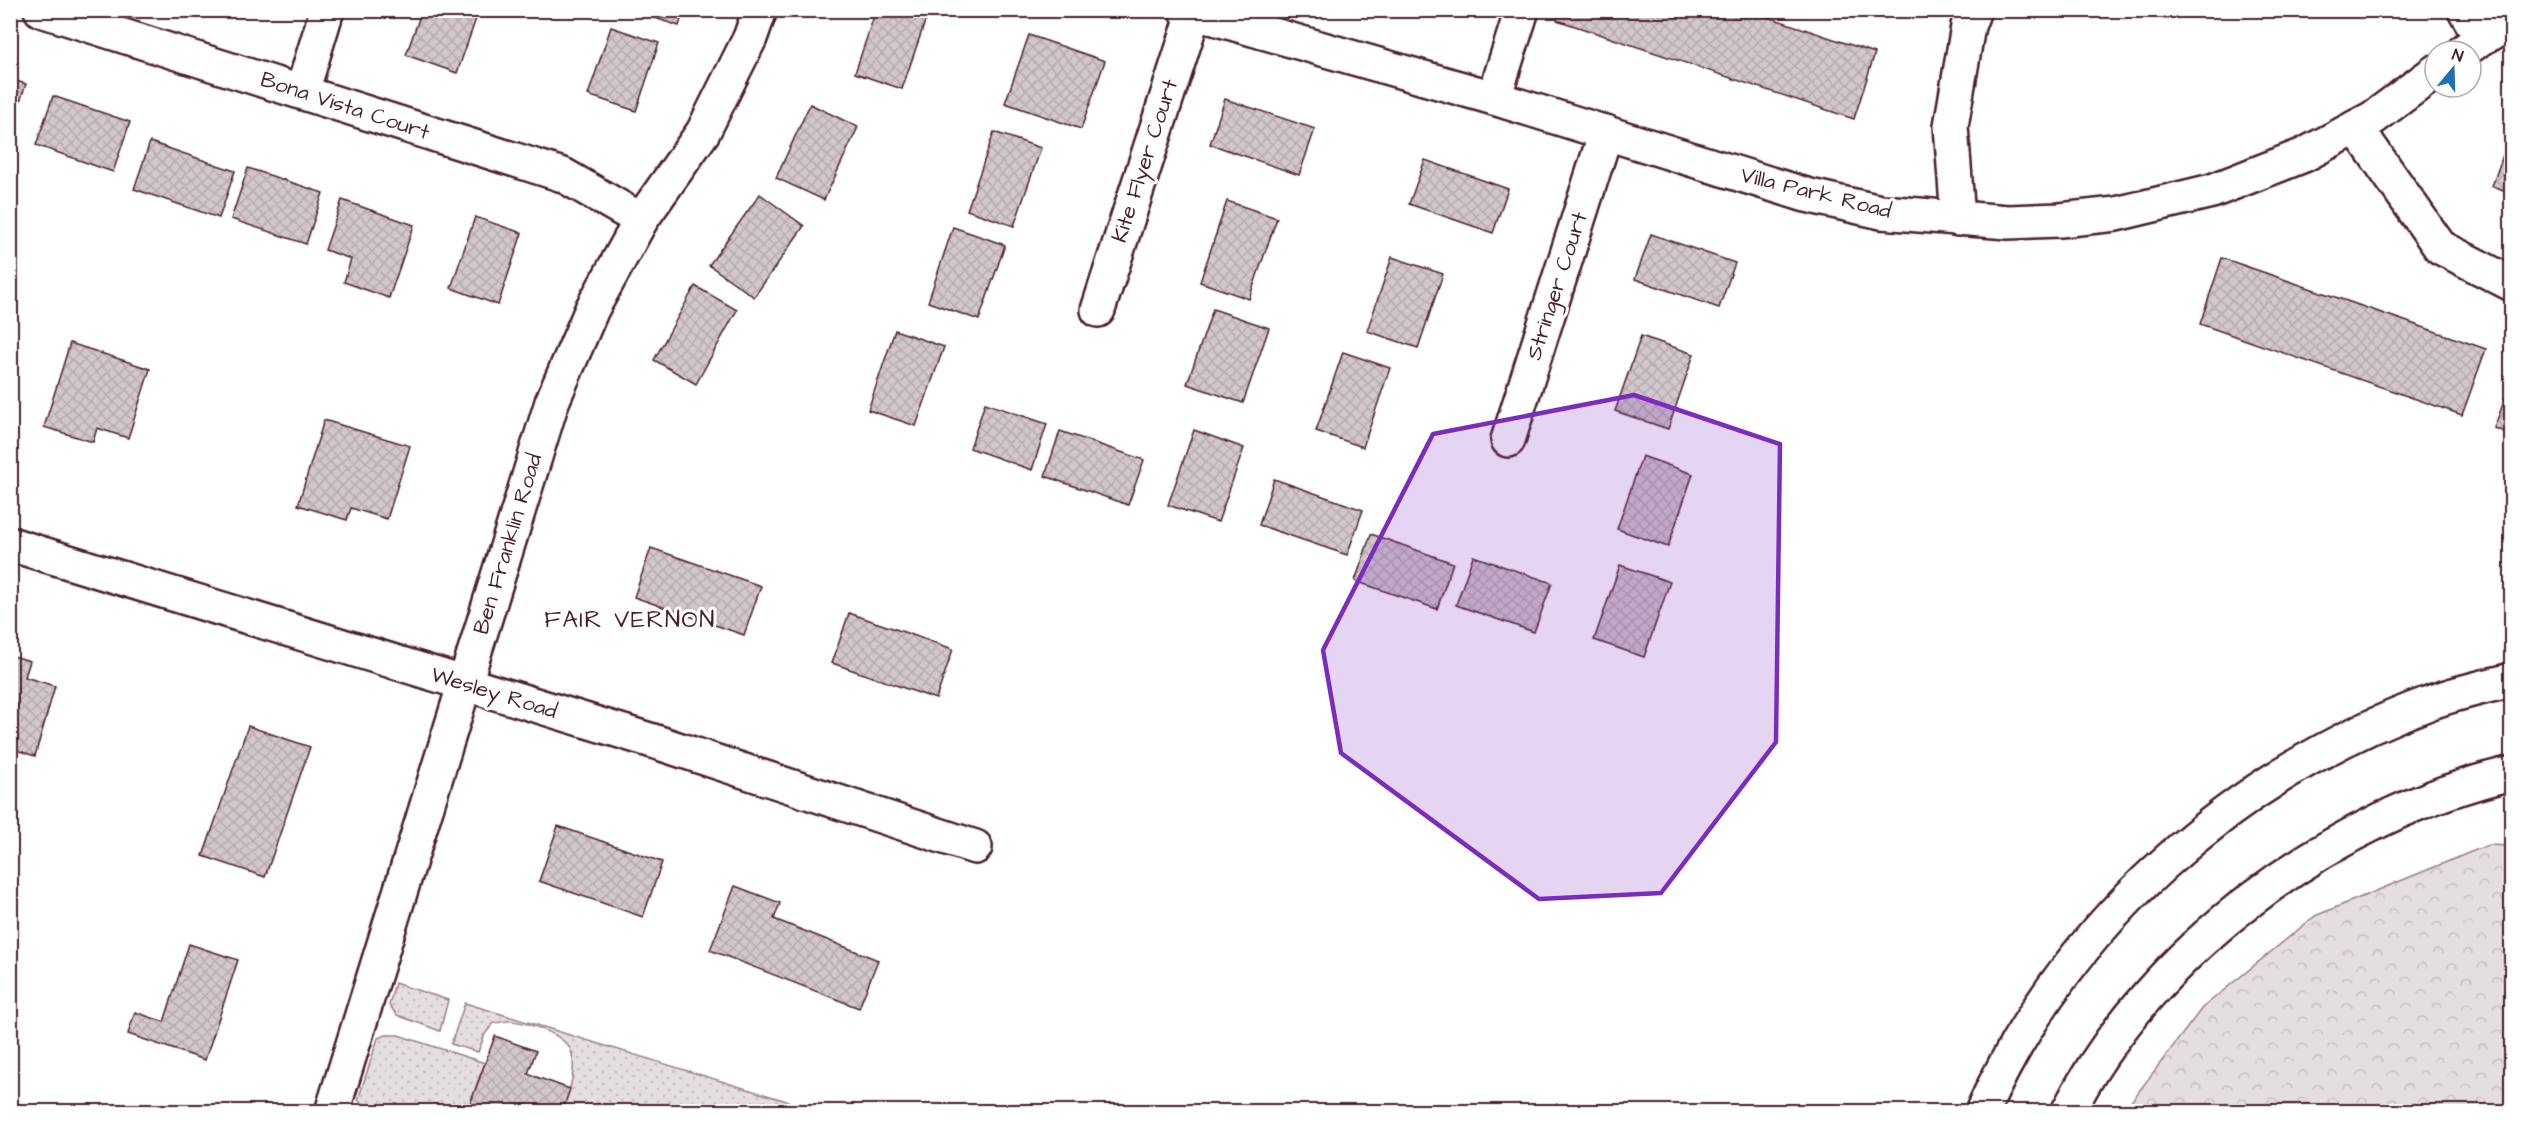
<svg xmlns="http://www.w3.org/2000/svg" width="2522" height="1122" viewBox="0 0 2522 1122" font-family="'Architects Daughter',sans-serif">
<style>
.grass{fill:url(#grass-dots);stroke:#987e86;stroke-width:1.5}
.forest{fill:url(#forest-crowns);stroke:#987e86;stroke-width:1.5}
.building{fill:url(#building-cross-hatch);stroke:#4a1f2b;stroke-width:1.5}
.lines{fill:none;stroke-linecap:round;stroke-linejoin:round}
.minor-casing{stroke:#4a1f2b;stroke-width:38}
.major-casing{stroke:#4a1f2b;stroke-width:38}
.minor{stroke:#fff;stroke-width:33}
.major{stroke:#fff;stroke-width:33}
.marked{fill:#7b2cbf;fill-opacity:0.2;stroke:#7b2cbf;stroke-width:4.5;stroke-linejoin:round}
.labels{text-anchor:middle;dominant-baseline:central;stroke-width:6;stroke-linejoin:round;paint-order:stroke}
.street-label{font-size:22px;fill:#4a1f2b;stroke:#fff}
.neighbourhood-label{font-size:24px;letter-spacing:1.5px;fill:#4a1f2b;stroke:#fff}
</style>
<defs>
<pattern id="grass-dots" width="8" height="8" patternUnits="userSpaceOnUse" patternTransform="scale(1.5)"><rect width="8" height="8" fill="#e5dee0"/><path d="M2 2h.1M6 6h.1" fill="none" stroke="#c6bec0" stroke-width="1.8" stroke-linecap="round"/></pattern>
<pattern id="forest-crowns" width="20" height="18" patternUnits="userSpaceOnUse" patternTransform="scale(1.5)"><rect width="20" height="18" fill="#e5dee0"/><path d="M2 6a3 3 0 1 1 6 0M12 15a3 3 0 1 1 6 0" fill="none" stroke="#c6bec0"/></pattern>
<pattern id="building-cross-hatch" width="8" height="8" patternUnits="userSpaceOnUse" patternTransform="scale(1.5)"><rect width="8" height="8" fill="#d2c7cb"/><path d="M0 0l8 8M0 8l8-8" fill="none" stroke="#b6aaae"/></pattern>
</defs>
<rect width="100%" height="100%" fill="#fff"/>
<filter id="ink" filterUnits="userSpaceOnUse"><feTurbulence type="fractalNoise" baseFrequency=".0167" numOctaves="2"/><feDisplacementMap in="SourceGraphic" scale="12" xChannelSelector="R" yChannelSelector="G"/><feConvolveMatrix kernelMatrix="1 2 1 2 8 2 1 2 1" color-interpolation-filters="sRGB"/></filter>
<g filter="url(#ink)">
<g class="grass">
<polygon points="395,983 448,1000 440,1031 397,1015 389,1005"/>
<path d="M465 1003 803 1106 802 1112H613L612 1108 598 1104C583 1114 581 1111 564 1105 570 1089 576 1072 572 1054 568 1035 529 1023 512 1021 507 1020 500 1023 494 1023L485 1034 478 1052 451 1044Z"/>
<polygon points="386,1035 398,1035 485,1063 467,1111 373,1111 358,1100 378,1038"/>
</g>
<polygon class="forest" points="2488,845 2511,846 2511,1111 2124,1111 2202,1008 2315,916"/>
<g class="building">
<polygon points="422,10 479,10 457,73 406,55"/>
<polygon points="631,10 684,10 679,26"/>
<polygon points="876,10 921,10 928,13 902,89 855,73"/>
<polygon points="1560,10 1748,10 1875,53 1854,119 1557,20"/>
<polygon points="611,27 659,43 636,111 588,95"/>
<polygon points="1029,35 1105,61 1081,129 1005,103"/>
<polygon points="10,79 26,84 10,130"/>
<polygon points="53,96 130,122 113,172 36,145"/>
<polygon points="1225,99 1315,129 1299,175 1210,144"/>
<polygon points="810,104 858,127 824,200 776,178"/>
<polygon points="2512,130 2512,193 2492,186"/>
<polygon points="994,132 1041,148 1014,226 967,210"/>
<polygon points="150,142 235,171 219,218 134,189"/>
<polygon points="1425,160 1508,189 1493,233 1409,204"/>
<polygon points="248,168 323,193 306,244 231,219"/>
<polygon points="760,194 804,226 754,297 709,265"/>
<polygon points="342,200 414,225 389,298 344,282 351,259 325,250"/>
<polygon points="1227,201 1277,218 1249,299 1200,282"/>
<polygon points="475,217 522,233 498,305 451,288"/>
<polygon points="953,227 1005,245 979,320 928,302"/>
<polygon points="1651,234 1735,263 1719,308 1635,279"/>
<polygon points="1392,257 1443,274 1418,348 1367,331"/>
<polygon points="2222,258 2486,349 2462,415 2200,324"/>
<polygon points="695,286 737,310 696,384 654,360"/>
<polygon points="1213,309 1269,328 1243,403 1187,384"/>
<polygon points="895,330 944,347 916,426 868,410"/>
<polygon points="1641,336 1694,354 1668,429 1615,411"/>
<polygon points="70,343 150,369 128,438 97,428 93,442 44,427"/>
<polygon points="1343,352 1390,368 1363,447 1316,431"/>
<polygon points="2512,380 2512,435 2494,428"/>
<polygon points="985,403 1047,424 1032,470 970,448"/>
<polygon points="324,420 410,446 387,519 351,508 347,520 298,505"/>
<polygon points="1194,430 1244,448 1218,522 1168,505"/>
<polygon points="1060,431 1144,460 1128,505 1045,476"/>
<polygon points="1642,456 1693,474 1668,547 1617,529"/>
<polygon points="1274,479 1363,510 1347,555 1259,525"/>
<polygon points="1371,534 1453,563 1437,609 1355,581"/>
<polygon points="651,548 761,586 744,635 634,597"/>
<polygon points="1473,556 1552,583 1534,632 1456,605"/>
<polygon points="1620,565 1670,582 1644,657 1594,640"/>
<polygon points="849,613 953,649 936,699 832,663"/>
<polygon points="10,655 30,661 25,677 55,686 35,756 10,748"/>
<polygon points="248,726 310,747 265,877 203,856"/>
<polygon points="558,826 662,862 643,917 539,881"/>
<polygon points="735,886 780,903 774,919 878,960 859,1008 710,950"/>
<polygon points="189,944 238,960 205,1060 128,1034 135,1012 164,1022"/>
<polygon points="495,1036 536,1051 528,1074 570,1089 562,1112 467,1112"/>
<polygon points="598,1104 612,1108 613,1112 585,1112"/>
</g>
<g class="lines">
<defs>
<g id="minor">
<polyline points="41,10 563,175 641,220"/>
<polyline points="1186,10 1494,98 1806,195 1881,212 2008,222 2060,220 2116,214 2212,191 2304,155 2373,118 2435,72"/>
<polyline points="2465,10 2481,38"/>
<polyline points="2464,51 2481,38 2512,24"/>
<polyline points="302,92 327,10"/>
<polyline points="1494,98 1522,10"/>
<polyline points="2356,127 2440,247 2512,284"/>
<polyline points="1958,219 1951,126 1968,26 1974,10"/>
<polyline points="1098,310 1194,13"/>
<polyline points="1508,440 1606,132"/>
<polyline points="10,544 656,742 975,847"/>
<polyline points="332,1112 552,402 592,309 641,220 703,132 750,38 760,10"/>
</g>
<g id="major">
<path d="M1982 1112C2066 923 2236 774 2429 703 2455 693 2484 687 2512 680"/>
<path d="M2068 1112C2150 949 2336 814 2512 773"/>
</g>
</defs>
<use href="#minor" class="minor-casing"/>
<use href="#major" class="major-casing"/>
<use href="#minor" class="minor"/>
<use href="#major" class="major"/>
</g>
</g>
<path class="marked" d="M1634 395 1780 444 1776 742 1661 893 1539 899 1341 753 1323 650 1433 434Z"/>
<g class="labels">
<g class="street-label">
<text transform="translate(345 106) rotate(18)">Bona Vista Court</text>
<text transform="translate(1145 161) rotate(-72)">Kite Flyer Court</text>
<text transform="translate(1816 193) rotate(14)">Villa Park Road</text>
<text transform="translate(1557 286) rotate(-72)">Stringer Court</text>
<text transform="translate(508 544) rotate(-73)">Ben Franklin Road</text>
<text transform="translate(494 693) rotate(17)">Wesley Road</text>
</g>
<g class="neighbourhood-label">
<text x="630" y="620">FAIR VERNON</text>
</g>
</g>
<rect width="2522" height="1122" fill="none" stroke="#fff" stroke-width="36"/>
<rect x="18" y="18" width="2486" height="1086" fill="none" stroke="#4a1f2b" stroke-width="2" filter="url(#ink)"/>
<g transform="translate(2453 69) rotate(19)"><circle r="28" fill="#ffffff" stroke="#b7a5aa" stroke-width="1.5"/>
<path d="M0-4.5L10 22L0 15L-10 22Z" fill="#1f6fb2"/>
<text y="-9" font-size="16" font-weight="bold" text-anchor="middle" fill="#4a1f2b">N</text>
</g>
</svg>
